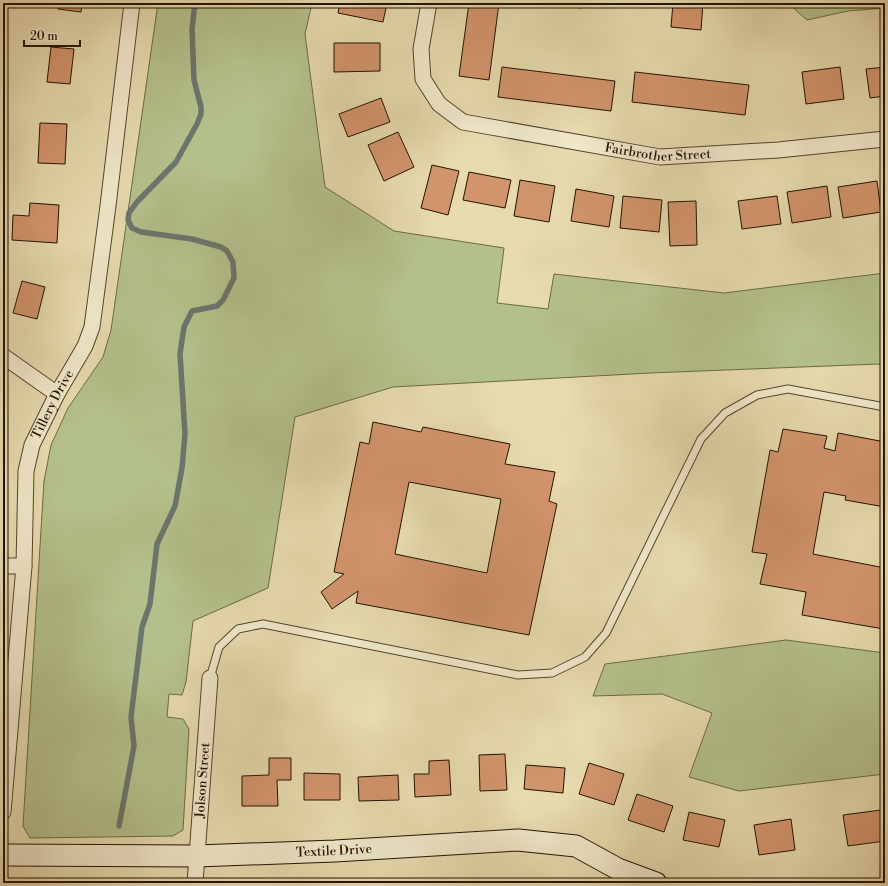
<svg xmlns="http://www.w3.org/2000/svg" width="888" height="886" viewBox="0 0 888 886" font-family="'Libre Bodoni',serif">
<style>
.green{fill:#b4c08b;stroke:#6b6a46}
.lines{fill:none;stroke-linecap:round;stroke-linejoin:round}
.stream{stroke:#6a766d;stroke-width:5.5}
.building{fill:#d2946c;stroke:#221301;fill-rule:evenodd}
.lane-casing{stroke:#53452c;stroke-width:9}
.street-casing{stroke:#53452c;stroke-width:17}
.secondary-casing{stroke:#221301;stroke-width:23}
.lane{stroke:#efe7ca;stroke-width:7}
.street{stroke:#efe7ca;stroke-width:15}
.secondary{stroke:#efe7ca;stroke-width:21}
.labels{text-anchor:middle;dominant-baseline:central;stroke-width:4;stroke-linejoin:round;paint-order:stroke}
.street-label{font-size:13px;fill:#221301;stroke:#efe7ca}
</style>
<rect width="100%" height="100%" fill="#e6daae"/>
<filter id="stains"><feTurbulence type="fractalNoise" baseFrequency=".005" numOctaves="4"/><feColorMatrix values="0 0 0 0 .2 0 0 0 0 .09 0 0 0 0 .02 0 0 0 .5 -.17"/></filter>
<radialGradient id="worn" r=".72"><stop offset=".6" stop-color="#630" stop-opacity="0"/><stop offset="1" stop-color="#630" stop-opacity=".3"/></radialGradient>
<g class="green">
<polygon points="158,3 312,3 305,34 325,187 394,231 504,248 497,303 548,309 554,274 724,293 885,273 885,366 878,364 650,373 393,387 295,417 268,588 193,621 186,682 182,695 169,694 167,717 183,719 189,729 183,830 173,836 30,838 23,826 44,481 51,445 68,408 103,357 111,330"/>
<polygon points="791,3 885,3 885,8 848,11 807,20 790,5"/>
<polygon points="786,640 885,653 885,774 739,791 689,777 712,713 662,694 593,696 605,664"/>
</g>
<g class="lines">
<polyline class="stream" points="119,826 134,746 131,717 142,627 150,604 157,544 175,506 182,468 185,434 180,354 184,327 192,311 217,306 223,300 234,278 233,262 227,251 221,247 192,239 141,232 132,228 128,220 129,213 137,202 176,162 197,124 201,114 201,107 194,80 192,29 195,3"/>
</g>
<g class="building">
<polygon points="59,3 82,3 81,12 58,9"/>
<polygon points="340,3 387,3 383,22 338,13"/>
<polygon points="469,3 499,3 489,80 459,76"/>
<polygon points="540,3 583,3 582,8"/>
<polygon points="673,3 703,3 701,30 671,27"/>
<polygon points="334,43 380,43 380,71 334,72"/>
<polygon points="51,47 74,49 70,84 47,82"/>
<polygon points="502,67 615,81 611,111 498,97"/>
<polygon points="840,67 844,99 806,104 802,72"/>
<polygon points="885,67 885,96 870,98 866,69"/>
<polygon points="635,72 749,85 745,115 632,102"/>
<polygon points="381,98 390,122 348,137 339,114"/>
<polygon points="40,123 67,124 65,164 38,163"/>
<polygon points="398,132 414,167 384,181 368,145"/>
<polygon points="432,165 459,171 448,215 421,208"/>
<polygon points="469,172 511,180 505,208 463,200"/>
<polygon points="520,180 555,186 549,222 514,216"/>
<polygon points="877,181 881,212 843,218 838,187"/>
<polygon points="827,186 831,217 792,223 787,192"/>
<polygon points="576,189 614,196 609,227 571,221"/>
<polygon points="623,196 662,200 659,232 620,228"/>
<polygon points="777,196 781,224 742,229 738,201"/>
<polygon points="696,201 697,245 670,246 668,202"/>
<polygon points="30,203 59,205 57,243 12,240 13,215 29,216"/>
<polygon points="22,281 45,287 37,319 13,313"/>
<path d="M373 422 421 432 423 427 510 444 505 464 555 472 549 501 557 504 529 635 356 603 358 591 332 609 321 592 344 574 334 572 360 442 369 444ZM409 482 501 499 487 573 395 554Z"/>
<polygon points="783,429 827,436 824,448 835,451 838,433 885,442 885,507 845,500 846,496 824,492 813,554 885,568 884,629 802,615 806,592 760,584 767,554 752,552 770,450 778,452"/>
<polygon points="505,754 507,790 480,791 479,755"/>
<polygon points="269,758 291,758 291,780 277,780 278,806 242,806 242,776 269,775"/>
<polygon points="449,760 451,795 415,797 414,774 429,774 429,761"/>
<polygon points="589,763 624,774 614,805 579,794"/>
<polygon points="526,765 565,768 563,793 524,789"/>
<polygon points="304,773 340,774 340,800 304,800"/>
<polygon points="398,775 399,800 359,801 358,777"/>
<polygon points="637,794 673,806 664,832 628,820"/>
<polygon points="881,810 885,841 848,846 843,815"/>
<polygon points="689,812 725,820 719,847 683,840"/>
<polygon points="791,819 795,850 759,855 754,825"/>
</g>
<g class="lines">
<defs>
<polyline id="lane" points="210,678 219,647 238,629 263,624 518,675 552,673 585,657 606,633 701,439 725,413 757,395 788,389 885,407"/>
<g id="street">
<path id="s1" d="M429 3 421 49 423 79 439 104 463 122 660 157 778 150 885 139"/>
<polyline points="3,356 57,394"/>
<polyline points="3,566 24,566"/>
<path id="s2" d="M3 812 24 566 26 471 32 445 57 394 85 346 92 327 108 206 132 3"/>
<path id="s3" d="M195 883 210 678"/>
</g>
<g id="secondary">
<path id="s4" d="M3 855 197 856 335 851 518 840 576 846 618 869 656 883"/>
</g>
</defs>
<use href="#lane" class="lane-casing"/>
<use href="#street" class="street-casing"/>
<use href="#secondary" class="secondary-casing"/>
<use href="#lane" class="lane"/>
<use href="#street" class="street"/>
<use href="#secondary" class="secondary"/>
</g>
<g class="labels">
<g class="street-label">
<text stroke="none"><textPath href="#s1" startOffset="334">Fairbrother Street</textPath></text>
<text stroke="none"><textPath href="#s2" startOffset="414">Tillery Drive</textPath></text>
<text stroke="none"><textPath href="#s3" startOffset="103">Jolson Street</textPath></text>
<text stroke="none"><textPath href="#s4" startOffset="331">Textile Drive</textPath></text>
</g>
</g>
<rect width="888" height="886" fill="none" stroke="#e6daae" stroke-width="16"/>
<rect x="4" y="4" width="880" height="878" fill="none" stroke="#221301" stroke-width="2"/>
<rect x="8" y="8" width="872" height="870" fill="none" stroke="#221301"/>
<path d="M24 40v6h56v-6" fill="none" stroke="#221301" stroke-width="2"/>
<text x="30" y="40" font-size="12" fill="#221301" stroke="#efe7ca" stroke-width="3" paint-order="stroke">20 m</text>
<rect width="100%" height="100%" filter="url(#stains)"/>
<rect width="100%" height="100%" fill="url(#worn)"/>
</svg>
